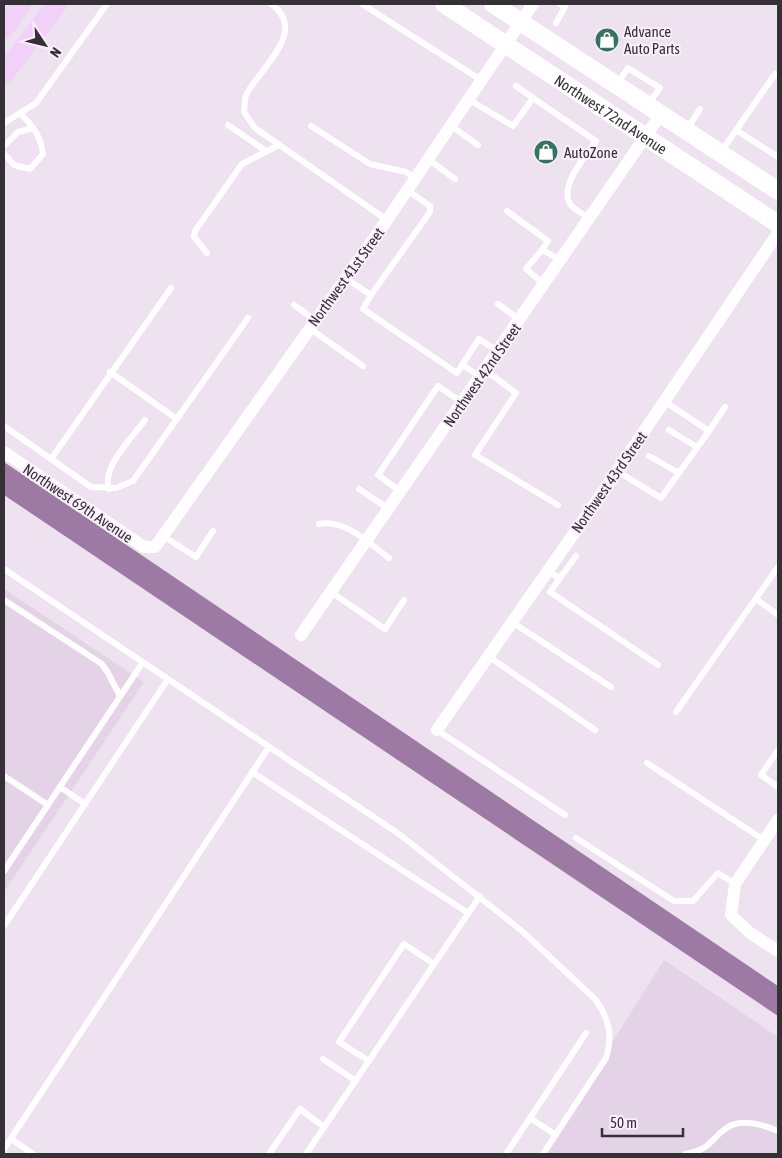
<svg xmlns="http://www.w3.org/2000/svg" width="782" height="1158" viewBox="0 0 782 1158" font-family="'Asap Condensed',sans-serif">
<style>
.built{fill:#e4d2e7}
.water{fill:#9d7aa3}
.lines{fill:none;stroke-linecap:round;stroke-linejoin:round}
.service{stroke:#fff;stroke-width:6}
.minor{stroke:#fff;stroke-width:12}
.secondary{stroke:#fff;stroke-width:18}
.primary{stroke:#f2d1f8;stroke-width:20}
.labels{text-anchor:middle;dominant-baseline:central;stroke-width:4;stroke-linejoin:round;paint-order:stroke}
.poi-label{font-size:15px;fill:#353036;stroke:#fbeefd;text-anchor:start}
.street-label{font-size:15px;fill:#353036;stroke:#fbeefd}
</style>
<rect width="100%" height="100%" fill="#eee1f0"/>
<g class="built">
<polygon points="4,589 144,682 4,892"/>
<polygon points="664,960 778,1037 778,1154 542,1154"/>
</g>
<polygon class="water" points="4,462 778,986 778,1016 4,495"/>
<g class="lines">
<g class="service">
<path d="M271 4C309 30 260 69 247 93 244 98 245 106 244 112L255 128 387 220"/>
<polyline points="362,4 481,80"/>
<polyline points="556,23 565,7 560,4"/>
<polyline points="617,84 628,68 660,88 648,104"/>
<path d="M533 98 596 141C586 156 559 185 570 204 574 210 584 214 589 218"/>
<polyline points="468,99 513,126 533,98 516,86"/>
<polyline points="4,123 36,103 107,4"/>
<polyline points="228,125 266,151"/>
<polyline points="450,125 478,145"/>
<polyline points="311,126 370,164 406,172 415,178"/>
<polyline points="687,129 700,109"/>
<polyline points="736,130 778,157"/>
<polyline points="4,146 18,132 33,128"/>
<polyline points="721,152 775,74 778,76"/>
<path d="M4 154 14 165 30 169 43 154C41 136 32 125 20 113"/>
<polyline points="428,159 455,179"/>
<polyline points="507,211 548,241 542,250 561,260"/>
<polyline points="542,250 526,269 544,284"/>
<polyline points="207,253 194,237 195,231 242,164 279,145"/>
<polyline points="345,278 371,295 430,212 430,206 407,190"/>
<polyline points="371,295 363,309 457,373 462,365 481,377"/>
<polyline points="498,304 520,320"/>
<polyline points="294,305 315,320"/>
<polyline points="309,328 363,366"/>
<polyline points="462,365 479,339 498,351"/>
<polyline points="485,370 516,393 475,455 558,505"/>
<polyline points="110,372 177,419"/>
<polyline points="664,401 709,431 725,407"/>
<polyline points="4,426 91,487 116,488 133,481 248,318"/>
<polyline points="669,430 697,447"/>
<polyline points="649,456 679,473"/>
<polyline points="51,459 171,288"/>
<polyline points="617,471 661,498 709,431"/>
<path d="M109 489C101 467 133 437 145 420"/>
<polyline points="359,489 389,509"/>
<polyline points="401,492 378,475 438,386 463,403"/>
<path d="M319 524C344 518 370 544 389 558"/>
<polyline points="163,536 196,557 213,531"/>
<path d="M4 569 399 834 522 931 595 999C609 1018 613 1035 606 1058L543 1154"/>
<polyline points="547,571 560,578 576,556"/>
<polyline points="560,578 550,592 658,665"/>
<polyline points="331,592 385,629 404,600"/>
<polyline points="756,599 778,615"/>
<polyline points="4,600 102,664 108,673 120,696"/>
<polyline points="512,622 611,687"/>
<polyline points="488,656 595,730"/>
<polyline points="676,712 778,567"/>
<polyline points="437,730 565,815"/>
<polyline points="778,750 761,775 778,787"/>
<polyline points="647,763 764,840"/>
<polyline points="252,772 468,913"/>
<polyline points="4,776 48,805"/>
<polyline points="60,787 85,804"/>
<polyline points="576,838 674,901 693,901 718,873 735,884"/>
<polyline points="4,871 143,662"/>
<polyline points="4,926 168,679"/>
<polyline points="323,1059 356,1081"/>
<polyline points="369,1061 339,1042 404,944 434,964"/>
<polyline points="530,1118 586,1033"/>
<polyline points="11,1139 33,1154"/>
<polyline points="4,1149 269,747"/>
<polyline points="269,1154 300,1109 324,1127"/>
<polyline points="306,1154 480,896"/>
<polyline points="506,1154 530,1118 556,1135"/>
<path d="M685 1154C713 1149 709 1139 728 1127 743 1118 764 1125 778 1131"/>
</g>
<g class="minor">
<polyline points="4,452 144,547 155,547 387,220 533,4"/>
<polyline points="301,635 661,114"/>
<polyline points="437,730 607,486 778,233"/>
<polyline points="778,820 735,884 731,915 750,933 778,951"/>
</g>
<g class="secondary">
<path id="s1" d="M444 4 778 224"/>
<polyline points="493,4 778,191"/>
</g>
<g class="primary">
<polyline points="4,29 21,4"/>
<polyline points="4,74 57,4"/>
</g>
</g>
<defs>
<symbol id="shop-disc" viewBox="-11 -11 22 22"><circle r="9.5" fill="#357461" stroke="#fbeefd"/><path d="M-5-2.5h2.3a2.7 3.5 0 0 1 5.4 0H5L5.5 6h-11ZM-1.5-2.5h3a1.5 2.3 0 0 0-3 0Z" fill="#fff"/></symbol>
</defs>
<g fill-rule="evenodd">
<use href="#shop-disc" x="593" y="26" width="28" height="28"/>
<use href="#shop-disc" x="532" y="138" width="28" height="28"/>
</g>
<g class="labels">
<g class="poi-label">
<text x="624" y="31">Advance<tspan x="624" dy="17">Auto Parts</tspan></text>
<text x="564" y="152">AutoZone</text>
</g>
<g class="street-label">
<text stroke="none"><textPath href="#s1" startOffset="200">Northwest 72nd Avenue</textPath></text>
<text transform="translate(346 277) rotate(-54)">Northwest 41st Street</text>
<text transform="translate(482 375) rotate(-55)">Northwest 42nd Street</text>
<text transform="translate(609 482) rotate(-55)">Northwest 43rd Street</text>
<text transform="translate(78 503) rotate(34)">Northwest 69th Avenue</text>
</g>
</g>
<rect width="782" height="1158" fill="none" stroke="#353036" stroke-width="10"/>
<g transform="translate(45 45) rotate(125)" stroke="#fbeefd" stroke-width="4" paint-order="stroke">
<path d="M0-4L9 19L0 12L-9 19Z" fill="#353036"/>
<text y="-8" font-size="14" font-weight="bold" text-anchor="middle" fill="#353036">N</text>
</g>
<path d="M602 1128v8h81v-8" fill="none" stroke="#353036" stroke-width="2.5"/>
<text x="610" y="1128" font-size="15" fill="#353036" stroke="#fbeefd" stroke-width="4" paint-order="stroke">50 m</text>
</svg>
